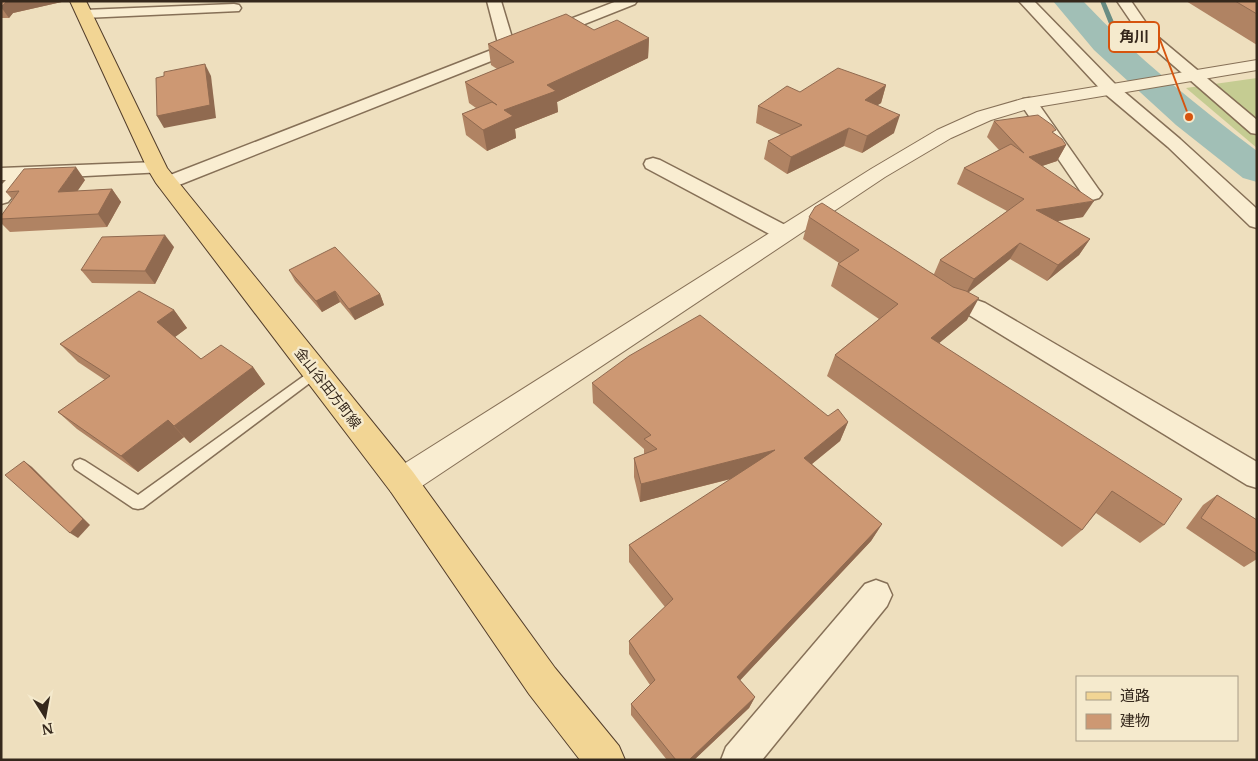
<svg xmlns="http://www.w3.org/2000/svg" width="1258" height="761" viewBox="0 0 1258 761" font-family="Merriweather,'Noto Sans JP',serif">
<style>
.green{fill:#c5cc92}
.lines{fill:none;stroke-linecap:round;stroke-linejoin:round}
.stream{fill:#698d84;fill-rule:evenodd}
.river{fill:#a1bfb6;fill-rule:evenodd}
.service-casing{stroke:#867057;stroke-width:3}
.minor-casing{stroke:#867057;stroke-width:3}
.tertiary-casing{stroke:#867057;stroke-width:2}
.primary-casing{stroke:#533e2b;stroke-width:2}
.service{fill:#f9edd1;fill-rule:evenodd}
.minor{fill:#f9edd1;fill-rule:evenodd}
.tertiary{fill:#f9edd1;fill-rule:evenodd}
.primary{fill:#f2d594;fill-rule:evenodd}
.wall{fill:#b08363}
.shaded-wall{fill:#906a50}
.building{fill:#cd9873;stroke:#906a50}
.labels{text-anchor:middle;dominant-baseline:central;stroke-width:5;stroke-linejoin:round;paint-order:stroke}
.street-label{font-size:14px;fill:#35281c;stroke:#f5eacd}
.leader{fill:none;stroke:#d6540e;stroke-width:2}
.callout-dot{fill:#d6540e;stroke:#f5eacd;stroke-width:2}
.callout{fill:#f5eacd;stroke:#d6540e;stroke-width:2}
.callout-label{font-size:15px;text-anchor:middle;font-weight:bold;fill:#35281c}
</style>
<rect width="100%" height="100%" fill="#eedfbe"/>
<polygon class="green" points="1257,78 1257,148 1186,88"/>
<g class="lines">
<polygon class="stream" points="1100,1 1105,1 1119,34 1105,45 1102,43 1103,42 1113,34"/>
<path class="river" d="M1053 1H1083C1136 57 1196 105 1257 151V182L1243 178 1176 125 1094 50Z"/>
<defs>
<polygon id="service" points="315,368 319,370 321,373 319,376 143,508 138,509 133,508 75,469 73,465 75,461 80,459 85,461 138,495"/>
<g id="minor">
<polygon points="487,1 501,1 513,41 617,1 637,1 635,4 174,187 167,189 160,187 157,183 160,179 499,47"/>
<polygon points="1019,1 1034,1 1116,85 1180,139 1257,209 1257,228 1250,226 1168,147 1104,93"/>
<polygon points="1117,1 1131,1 1153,33 1257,120 1257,134 1251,133 1143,39"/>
<polygon points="234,4 239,5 241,8 239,11 84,18 79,17 77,14 79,11 84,10"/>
<polygon points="1029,98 1035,99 1099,190 1102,194 1099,198 1092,200 1085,198 1020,103 1023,99"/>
<polygon points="653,158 660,160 791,228 794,233 791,238 784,240 777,238 646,168 644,164 646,160"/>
<polygon points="157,162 164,164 166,168 164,172 27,179 8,202 1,204 1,185 6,180 1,180 1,168"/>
<path d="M943 288 985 303 1257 462V488L1247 485 969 315C956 311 939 309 932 296L935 290Z"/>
<polygon points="876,580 887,584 892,595 887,606 762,760 721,760 726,747 865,584"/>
</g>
<polygon id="tertiary" points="1257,60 1257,70 1031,108 991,120 951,138 885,177 413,492 402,495 391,492 387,482 391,472 871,169 937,130 977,112 1022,99"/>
<polygon id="primary" points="70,1 86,1 167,168 175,178 413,472 555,668 619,746 625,760 580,760 529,694 391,492 156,183 147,168"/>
</defs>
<use href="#service" class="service-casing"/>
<use href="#minor" class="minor-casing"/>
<use href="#tertiary" class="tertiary-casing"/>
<use href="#primary" class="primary-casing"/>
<use href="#service" class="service"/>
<use href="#minor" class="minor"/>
<use href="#tertiary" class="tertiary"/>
<use href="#primary" class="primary"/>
</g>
<g class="wall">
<polygon points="1,1 66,1 13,13 9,18 1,18"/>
<polygon points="1186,1 1257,1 1257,45"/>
<polygon points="594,30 649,38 648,58 557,102 558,112 515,129 516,138 487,151 466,135 462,114 476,108 469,103 465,82 497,69 491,65 488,44"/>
<polygon points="886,85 881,103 877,105 894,133 862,153 844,146 787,174 764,159 768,141 781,135 756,123 758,106 800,92"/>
<polygon points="994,121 1054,133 1066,145 1057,161 1042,166 1083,217 1058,221 1090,239 1079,255 1047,281 1010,259 969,292 967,320 939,343 1164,525 1140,543 1096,513 1082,530 1062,547 827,376 835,355 879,319 831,286 838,264 839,263 803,239 809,217 934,274 940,260 1007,211 957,184 964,168 999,150 987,137"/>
<polygon points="85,180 77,191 112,189 121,202 107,227 10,232 1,223 1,216 13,200 6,192"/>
<polygon points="174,247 155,284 92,283 81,270"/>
<polygon points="289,270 380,294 384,305 355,320 340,302 322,312 295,281"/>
<polygon points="174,310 187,328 175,337 201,359 253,367 265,384 190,443 184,437 138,472 77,429 58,412 105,380 78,362 60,344"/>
<polygon points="592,383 828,416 848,422 840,441 812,464 882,524 871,541 740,680 755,697 749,708 694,760 667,760 631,715 631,704 650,685 629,654 629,641 665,607 629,562 629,545 731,479 640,502 634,477 634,458 644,454 644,449 593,403"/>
<polygon points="1217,495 1257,520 1257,559 1244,567 1186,528 1203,505"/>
</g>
<g class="shaded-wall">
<polygon points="10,1 66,1 13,13 9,18 1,7 6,2"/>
<polygon points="649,38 648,58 557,102 558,112 515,129 516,138 487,151 483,130 504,110 547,85"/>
<polygon points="205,64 211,76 216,118 164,128 157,116"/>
<polygon points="886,85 881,103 860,117 865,100"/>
<polygon points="900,115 894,133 862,153 867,136"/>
<polygon points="849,128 844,146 787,174 791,157"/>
<polygon points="1066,145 1057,161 1021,173 1029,157"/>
<polygon points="76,167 85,180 68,205 58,192"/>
<polygon points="112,189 121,202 107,227 98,214"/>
<polygon points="1094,201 1083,217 1027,226 1036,210"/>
<polygon points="165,235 174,247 155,284 145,271"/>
<polygon points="1090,239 1079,255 1047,281 1058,265"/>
<polygon points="1020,243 1010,259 965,295 974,279"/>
<polygon points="335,291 340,302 322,312 316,301"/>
<polygon points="380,294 384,305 355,320 349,309"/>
<polygon points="979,298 967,320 920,359 931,338"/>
<polygon points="174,310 187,328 171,340 157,322"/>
<polygon points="253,367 265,384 190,443 174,426"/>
<polygon points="168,420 184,437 138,472 121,456"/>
<polygon points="848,422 840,441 797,476 804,458"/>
<polygon points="775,450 769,469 640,502 641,484"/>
<polygon points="24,461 32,467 90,525 78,538 70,533"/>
<polygon points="882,524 871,541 732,689 737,677"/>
<polygon points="755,697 749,708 694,760 689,760"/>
</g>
<g class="building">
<polygon points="1,1 10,1 6,2 1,7"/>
<polygon points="1235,1 1257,1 1257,14"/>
<polygon points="566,14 594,30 617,20 649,38 547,85 556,91 504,110 513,116 483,130 462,114 492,102 497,105 465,82 514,62 488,44"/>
<polygon points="205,64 210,105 157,116 156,78 164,76 164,72"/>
<polygon points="838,68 886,85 865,100 900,115 867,136 849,128 791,157 768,141 802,125 758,106 787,86 800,92"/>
<polygon points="1038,115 1052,125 1056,130 1052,132 1062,139 1066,145 1029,157 1094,201 1036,210 1090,239 1058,265 1020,243 974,279 940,260 1024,199 964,168 1011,144 1024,153 994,121"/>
<polygon points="76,167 58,192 112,189 98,214 1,219 1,216 19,191 6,192 24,169"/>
<polygon points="822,203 953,287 966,291 979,298 931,338 1182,499 1164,525 1112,491 1082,530 835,355 898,304 838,264 859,250 809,217 815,207"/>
<polygon points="165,235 145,271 81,270 102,237"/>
<polygon points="335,247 380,294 349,309 335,291 316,301 289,270"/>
<polygon points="139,291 174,310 157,322 201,359 221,345 253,367 174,426 168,420 121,456 58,412 110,376 60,344"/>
<polygon points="700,315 828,416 838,409 848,422 804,458 882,524 737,677 755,697 689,760 676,760 631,704 655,680 629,641 673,599 629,545 775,450 641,484 634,458 657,449 644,439 651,435 592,383 629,356"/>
<polygon points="24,461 83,519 70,533 5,475"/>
<polygon points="1217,495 1257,520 1257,554 1201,518"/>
</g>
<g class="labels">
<g class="street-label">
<text transform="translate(328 388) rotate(52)">金山谷田方町線</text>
</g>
</g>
<path class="leader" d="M1189 117L1159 37"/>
<circle class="callout-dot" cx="1189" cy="117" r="5"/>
<rect class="callout" x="1109" y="22" width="50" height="30" rx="5"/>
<g class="callout-label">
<text x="1134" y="42">角川</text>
</g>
<rect width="1258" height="761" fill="none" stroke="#35281c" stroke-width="5"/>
<rect x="1076" y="676" width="162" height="65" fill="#f5eacd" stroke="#a89c86"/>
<rect x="1086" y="692" width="25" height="8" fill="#f2d594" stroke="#a89c86"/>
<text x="1120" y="701" font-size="15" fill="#35281c">道路</text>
<rect x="1086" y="714" width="25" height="15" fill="#cd9873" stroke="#a89c86"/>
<text x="1120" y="726" font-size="15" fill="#35281c">建物</text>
<g transform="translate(45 716) rotate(169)" stroke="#f5eacd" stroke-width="4" paint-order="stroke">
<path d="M0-4L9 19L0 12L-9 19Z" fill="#35281c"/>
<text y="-8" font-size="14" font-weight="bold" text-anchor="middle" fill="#35281c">N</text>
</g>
</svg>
